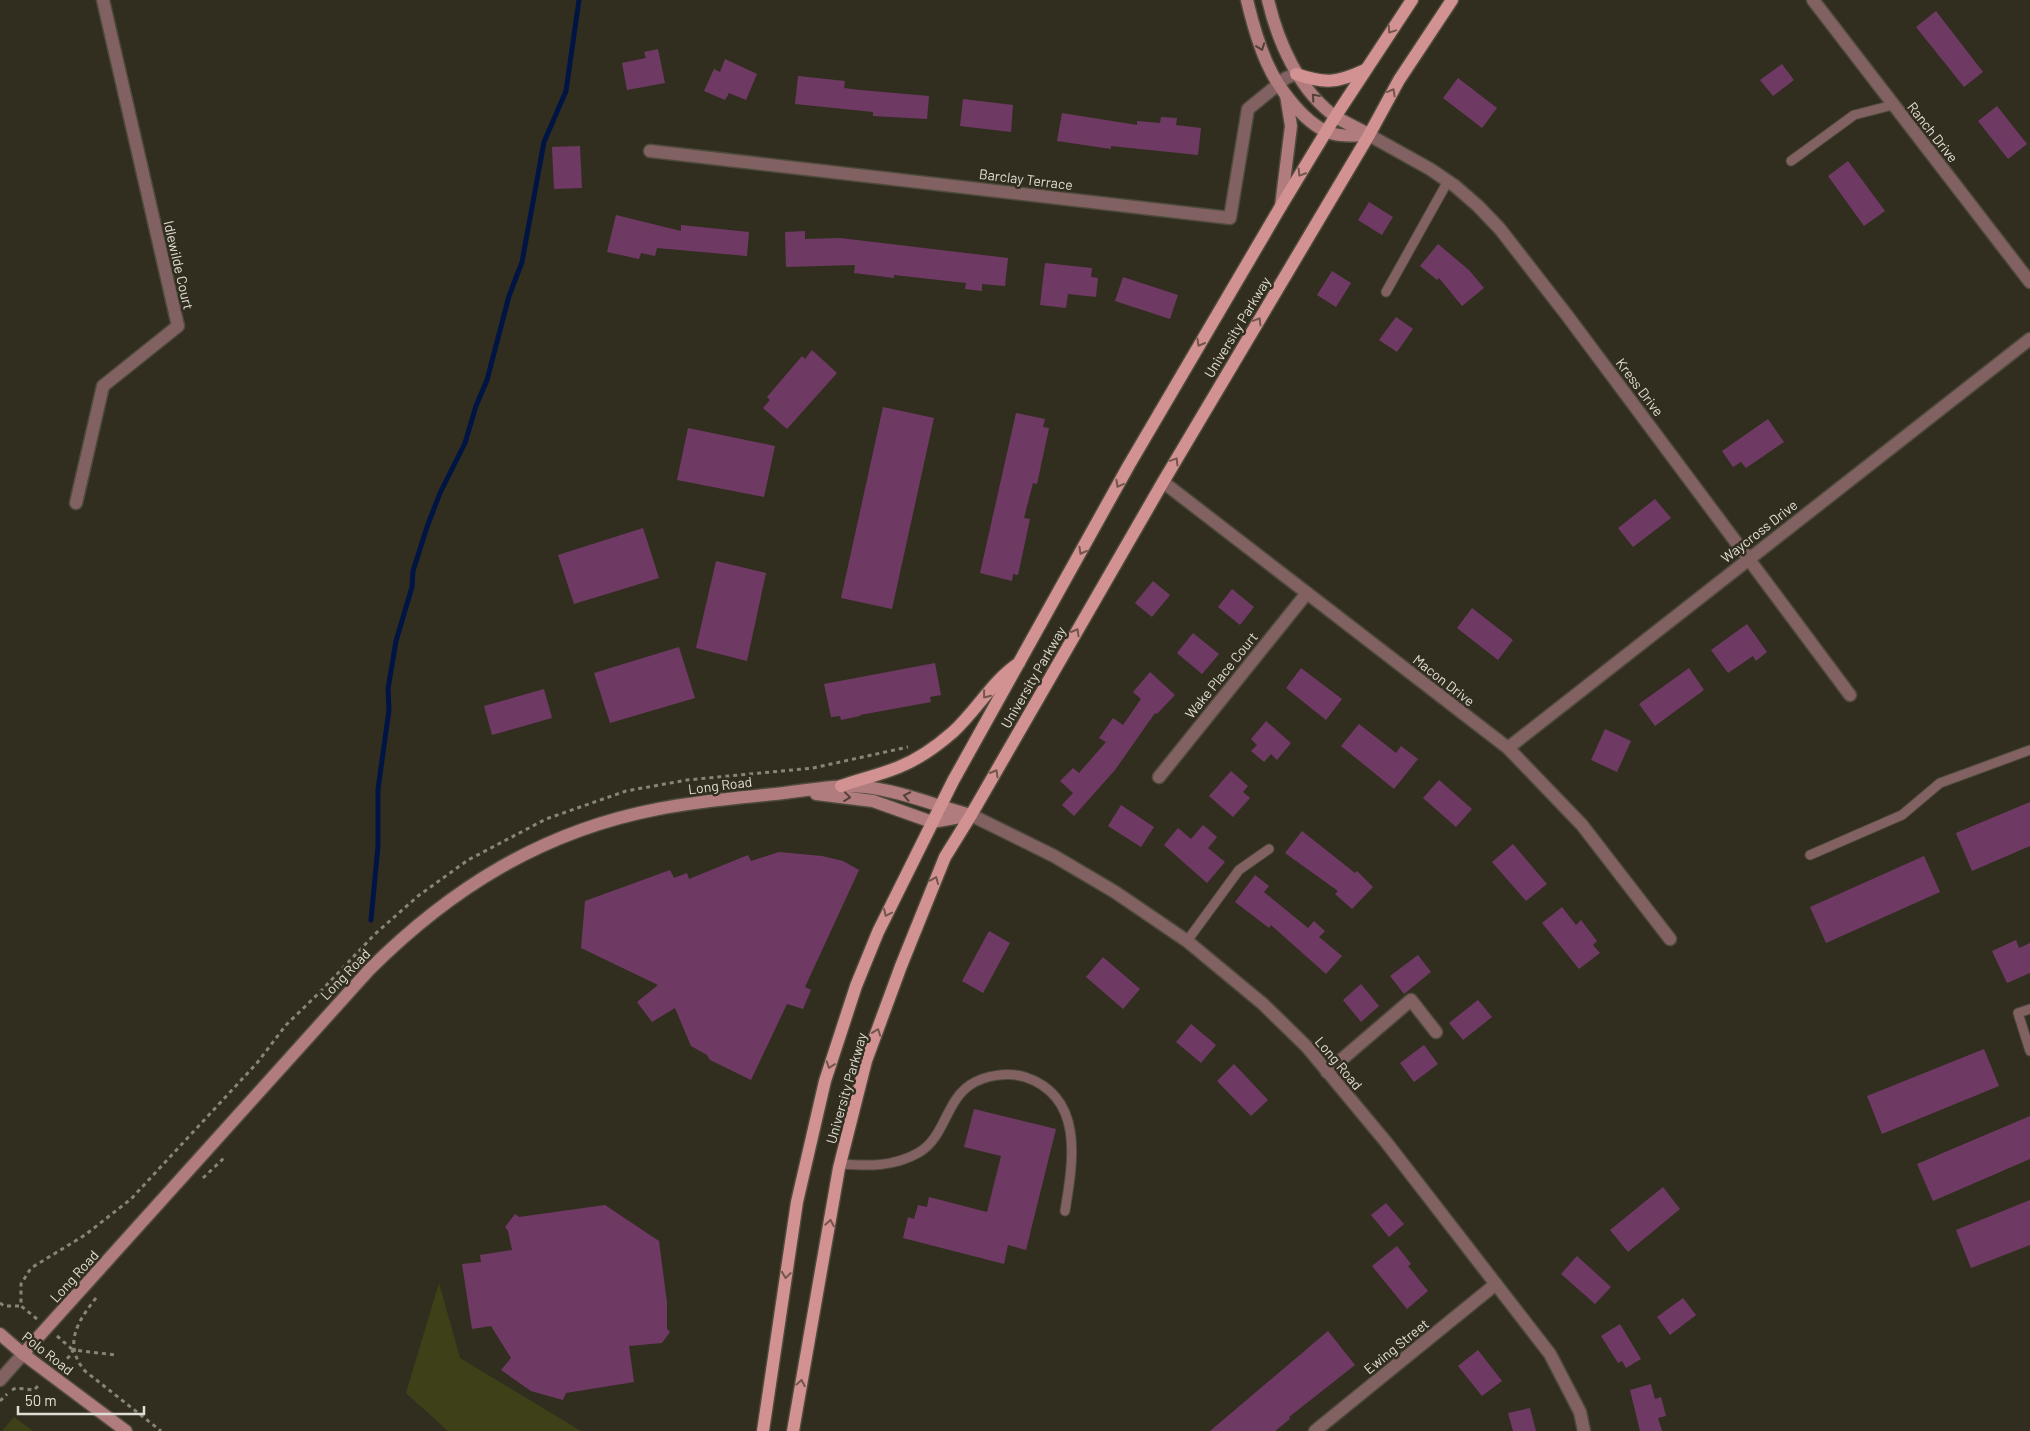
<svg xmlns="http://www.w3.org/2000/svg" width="2030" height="1431" viewBox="0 0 2030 1431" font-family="Barlow,sans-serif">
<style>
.green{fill:#3e4018}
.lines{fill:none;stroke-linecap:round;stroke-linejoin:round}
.stream{stroke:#001544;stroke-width:5}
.building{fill:#6e3a64}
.lane-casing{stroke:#4e4a3c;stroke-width:11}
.street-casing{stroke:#4e4a3c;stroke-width:15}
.secondary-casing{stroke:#4e4a3c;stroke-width:15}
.primary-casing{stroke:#4e4a3c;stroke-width:15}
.path{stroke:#888478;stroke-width:3;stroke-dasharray:4 4;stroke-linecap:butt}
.lane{stroke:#816161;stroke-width:9}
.street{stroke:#816161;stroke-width:12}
.secondary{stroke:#b07c7d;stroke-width:12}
.primary{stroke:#d39292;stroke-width:12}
.oneway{stroke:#72564d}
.oneway2{stroke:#524236}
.labels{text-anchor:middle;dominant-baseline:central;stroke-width:5;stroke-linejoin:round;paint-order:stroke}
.street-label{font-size:14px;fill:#e0ddd4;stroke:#322e1f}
</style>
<rect width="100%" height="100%" fill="#322e1f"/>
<g class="green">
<polygon points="439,1283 460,1358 581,1431 448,1431 406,1393"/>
<polygon points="14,1417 33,1431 2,1431"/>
</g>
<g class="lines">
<polyline class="stream" points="371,920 378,846 378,789 389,710 388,689 396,641 412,587 413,571 427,527 440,493 465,443 476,406 487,380 509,296 522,262 544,142 566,91 579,0"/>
</g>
<g class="building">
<polygon points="1936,11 1983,72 1964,87 1916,27"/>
<polygon points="658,49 665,83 627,90 622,63 646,58 644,52"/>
<polygon points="725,59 757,74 746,100 729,93 725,100 704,91 714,69 720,72"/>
<polygon points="1782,64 1794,80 1773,96 1760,80"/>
<polygon points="798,76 845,81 844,88 860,90 929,96 927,119 873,116 873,112 795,104"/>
<polygon points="1458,78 1497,108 1482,128 1443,98"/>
<polygon points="963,99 1013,105 1011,132 960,126"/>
<polygon points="1997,106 2027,144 2008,159 1978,121"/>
<polygon points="1062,113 1137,125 1137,121 1160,123 1161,117 1177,118 1176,125 1201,128 1198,155 1111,146 1111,149 1057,141"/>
<polygon points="580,146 582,188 554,189 552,147"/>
<polygon points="1848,161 1885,211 1864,226 1828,176"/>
<polygon points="1369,202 1393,217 1382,235 1358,220"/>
<polygon points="616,215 681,231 681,225 749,232 747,256 657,248 655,256 641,253 639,259 607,252"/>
<polygon points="805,231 805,239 840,238 1008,258 1005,286 982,284 982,291 965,289 966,283 894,275 894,278 854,273 855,265 786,267 785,232"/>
<polygon points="1438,244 1469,270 1484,288 1462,306 1439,278 1437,280 1420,266"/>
<polygon points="1045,263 1092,268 1091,277 1098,278 1096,297 1068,294 1066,308 1040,305"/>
<polygon points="1332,271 1351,283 1336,307 1317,295"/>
<polygon points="1123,277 1178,295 1170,319 1115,301"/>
<polygon points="1396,317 1413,329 1397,352 1379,340"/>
<polygon points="812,350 837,373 787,429 763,408 770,400 767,397 802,356 805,359"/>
<polygon points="883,407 934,418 892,609 841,598"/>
<polygon points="1016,413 1045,419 1043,427 1049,428 1037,484 1033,483 1024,518 1030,519 1018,575 1013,574 1012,581 980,573"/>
<polygon points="1768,419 1784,442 1746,468 1741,462 1733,467 1722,451"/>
<polygon points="688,428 775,446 764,497 677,480"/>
<polygon points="1655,499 1671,518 1633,547 1618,528"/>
<polygon points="643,528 659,578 574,604 558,555"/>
<polygon points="716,561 766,573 747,661 696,648"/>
<polygon points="1153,581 1170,595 1152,617 1135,603"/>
<polygon points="1232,589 1254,607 1240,625 1218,607"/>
<polygon points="1472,608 1513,640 1498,660 1457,628"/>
<polygon points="1747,624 1767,652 1756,661 1753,656 1728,673 1711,650"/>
<polygon points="1193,633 1219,654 1202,674 1177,653"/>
<polygon points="679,647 695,698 610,723 594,673"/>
<polygon points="935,663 941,695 930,697 931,702 860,715 860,716 841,720 840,716 831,717 824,684"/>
<polygon points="1301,668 1342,699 1326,720 1286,688"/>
<polygon points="1689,668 1704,690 1655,726 1639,704"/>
<polygon points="1150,672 1175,695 1157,714 1155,713 1115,770 1074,816 1062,805 1073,793 1060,781 1073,768 1079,773 1106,742 1099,738 1113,718 1123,725 1141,699 1133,692"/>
<polygon points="544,689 552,718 492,735 484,706"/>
<polygon points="1266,721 1291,743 1277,760 1271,754 1264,762 1251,751 1257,745 1251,739"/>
<polygon points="1359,724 1396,753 1401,746 1418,759 1394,789 1341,746"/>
<polygon points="1605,729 1631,741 1617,772 1591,760"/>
<polygon points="1231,771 1248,786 1243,792 1250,798 1233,817 1209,796"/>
<polygon points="1439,780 1472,809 1456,827 1423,798"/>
<polygon points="2030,802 2030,846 1972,871 1956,833"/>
<polygon points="1121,805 1154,827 1141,847 1108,826"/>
<polygon points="1203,825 1217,837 1208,848 1225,862 1207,883 1164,845 1178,828 1191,839"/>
<polygon points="1302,831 1355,873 1357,871 1373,887 1352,909 1335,894 1338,891 1285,853"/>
<polygon points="1513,844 1547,884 1526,901 1492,862"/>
<polygon points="779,852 822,856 843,861 859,870 805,987 811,990 803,1009 787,1004 751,1080 710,1060 707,1055 691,1046 675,1008 652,1022 637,1002 658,985 581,948 585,901 670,870 674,878 687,873 689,879 748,855 751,861"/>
<polygon points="1924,856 1940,892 1826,943 1810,907"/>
<polygon points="1255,875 1269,886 1264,892 1308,928 1314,921 1325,931 1319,937 1342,956 1326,974 1271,925 1269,928 1235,902"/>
<polygon points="1562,907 1576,925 1581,920 1597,941 1593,945 1600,953 1579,969 1542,923"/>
<polygon points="989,931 1010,943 983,993 962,981"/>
<polygon points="2016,940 2019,948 2030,943 2030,973 2007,983 1992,951"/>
<polygon points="1418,955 1431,972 1404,994 1390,976"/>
<polygon points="1103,957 1140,989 1123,1009 1086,977"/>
<polygon points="1361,984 1379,1006 1361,1022 1343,1000"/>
<polygon points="1478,1000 1492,1017 1463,1040 1449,1023"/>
<polygon points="1191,1024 1216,1045 1201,1063 1176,1042"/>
<polygon points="1424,1045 1438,1064 1414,1082 1400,1063"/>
<polygon points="1984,1049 1999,1086 1882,1134 1867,1096"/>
<polygon points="1234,1064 1268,1100 1251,1116 1217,1081"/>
<polygon points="974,1109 1056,1129 1026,1250 1008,1245 1004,1264 903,1238 908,1217 914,1219 918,1205 927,1207 929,1197 987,1212 1001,1156 964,1147"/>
<polygon points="2030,1116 2030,1159 1933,1201 1917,1164"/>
<polygon points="1663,1187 1680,1209 1628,1252 1610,1230"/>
<polygon points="2030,1200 2030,1245 1971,1268 1956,1230"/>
<polygon points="1386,1203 1404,1224 1389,1237 1371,1215"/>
<polygon points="605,1205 659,1241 667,1303 667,1329 670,1332 662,1343 629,1346 634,1382 566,1393 563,1400 531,1391 501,1370 511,1358 491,1326 472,1329 462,1264 481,1262 480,1255 512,1250 508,1231 505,1227 515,1214 519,1217"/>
<polygon points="1397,1246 1411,1264 1408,1266 1428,1291 1407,1309 1372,1266"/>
<polygon points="1577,1256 1611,1287 1595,1304 1561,1274"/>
<polygon points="1683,1298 1696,1315 1670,1335 1657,1317"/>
<polygon points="1620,1324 1641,1359 1626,1368 1622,1361 1618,1363 1601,1336"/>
<polygon points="1328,1331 1355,1365 1289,1417 1290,1419 1275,1431 1210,1431"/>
<polygon points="1478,1350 1502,1381 1482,1396 1458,1366"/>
<polygon points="1651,1384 1655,1399 1661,1397 1666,1416 1658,1418 1662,1431 1640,1431 1630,1390"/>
<polygon points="1530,1408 1536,1431 1513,1431 1508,1413"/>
</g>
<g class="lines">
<defs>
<g id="lane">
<polyline points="1791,161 1854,115 1893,105"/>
<polyline points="1386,292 1448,181"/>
<polyline points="1810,855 1902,815 1940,783 2030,750"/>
<polyline points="1187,941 1239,870 1269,849"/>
<polyline points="2030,1009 2018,1013 2030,1051"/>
<path d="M841 1164C868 1166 893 1167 918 1153 945 1138 945 1102 970 1085 985 1075 1008 1072 1025 1077 1085 1097 1073 1162 1065 1211"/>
</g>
<g id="street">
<polyline points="1813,0 2030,282"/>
<polyline points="1369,135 1430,169 1455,186 1478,206 1500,229 1566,314 1850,695"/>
<polyline points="650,151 1230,218 1248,109 1286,78 1296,74"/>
<polyline points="1163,482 1508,748 1582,825 1670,939"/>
<polyline points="76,503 103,386 178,326 103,0"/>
<polyline points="1508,748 2030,339"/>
<polyline points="1159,777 1307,593"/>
<polyline points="971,815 1054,856 1115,892 1187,941 1263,1004 1307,1047 1386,1142 1550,1354 1580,1412 1584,1431"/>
<polyline points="1327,1072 1411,1000 1436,1032"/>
<polyline points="0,1380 23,1354"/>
<polyline points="1315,1431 1496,1284"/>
</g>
<g id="secondary">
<path d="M1247 0C1252 21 1258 43 1267 63 1278 88 1306 127 1334 134 1345 137 1358 135 1369 135"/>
<path d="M1268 0C1278 42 1299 91 1336 117 1346 123 1357 128 1367 133"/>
<polyline points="1281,206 1291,126 1286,95"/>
<polyline points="816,794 873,801 932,822 966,816"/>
<polyline points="0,1334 23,1354 126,1431"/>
<path d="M23 1354 369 970C451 888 543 831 658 809 697 801 736 798 775 794 805 791 835 784 865 787 901 791 936 806 971 815"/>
</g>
<g id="primary">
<path d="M1296 74C1325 84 1337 83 1365 70"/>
<path d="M841 786C860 779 880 775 899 767 919 759 937 746 953 732 977 710 992 681 1019 663"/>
<polyline points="763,1431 797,1202 825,1081 856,986 878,932 953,781 1129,465 1281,206 1335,117 1412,0"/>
<polyline points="793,1431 839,1168 866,1061 901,966 945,857 971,815 1163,482 1369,135 1399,80 1452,0"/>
</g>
</defs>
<use href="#lane" class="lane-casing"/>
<use href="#street" class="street-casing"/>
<use href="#secondary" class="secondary-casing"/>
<use href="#primary" class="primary-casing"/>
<g class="path">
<polyline points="203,1178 224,1158"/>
<path d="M96 1298C77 1322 63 1345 85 1371L161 1431"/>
<polyline points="0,1303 4,1306 21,1306"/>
<polyline points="37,1319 21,1306 21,1284 31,1268 85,1235 131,1199 257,1063 286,1025 320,992 375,934 418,896 468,860 546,819 626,791 687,780 813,768 908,747"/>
<polyline points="57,1336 73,1350"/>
<polyline points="61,1364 71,1355 73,1350 116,1355"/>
<polyline points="12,1390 16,1388 34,1390 40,1384"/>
<polyline points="0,1401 7,1394"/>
</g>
<use href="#lane" class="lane"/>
<use href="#street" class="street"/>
<use href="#secondary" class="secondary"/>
<use href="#primary" class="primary"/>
</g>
<defs><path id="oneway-chevron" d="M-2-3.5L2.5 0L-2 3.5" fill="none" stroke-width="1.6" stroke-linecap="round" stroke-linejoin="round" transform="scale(1.25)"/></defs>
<g class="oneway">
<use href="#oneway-chevron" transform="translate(1391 30) rotate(124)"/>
<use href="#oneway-chevron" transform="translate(1392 92) rotate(-61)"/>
<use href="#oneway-chevron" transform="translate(1301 173) rotate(122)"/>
<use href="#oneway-chevron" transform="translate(1258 321) rotate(-59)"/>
<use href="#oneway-chevron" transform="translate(1200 343) rotate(120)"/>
<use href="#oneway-chevron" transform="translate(1175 461) rotate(-59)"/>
<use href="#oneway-chevron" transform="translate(1119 484) rotate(119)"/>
<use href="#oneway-chevron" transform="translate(1082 551) rotate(119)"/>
<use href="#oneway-chevron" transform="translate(1076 632) rotate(-60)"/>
<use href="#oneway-chevron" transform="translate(986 695) rotate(128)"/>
<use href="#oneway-chevron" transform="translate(995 773) rotate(-60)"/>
<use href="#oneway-chevron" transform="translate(935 880) rotate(-68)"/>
<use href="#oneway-chevron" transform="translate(887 913) rotate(115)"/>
<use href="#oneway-chevron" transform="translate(877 1032) rotate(-70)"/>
<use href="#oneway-chevron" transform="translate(830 1065) rotate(109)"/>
<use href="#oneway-chevron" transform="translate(830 1223) rotate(-80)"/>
<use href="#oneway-chevron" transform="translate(786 1275) rotate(98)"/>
<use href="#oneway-chevron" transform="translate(801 1383) rotate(-80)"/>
</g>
<g class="oneway2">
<use href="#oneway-chevron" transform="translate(1261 47) rotate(70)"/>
<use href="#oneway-chevron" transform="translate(1315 97) rotate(-131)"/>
<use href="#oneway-chevron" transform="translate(907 796) rotate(-168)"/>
<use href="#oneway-chevron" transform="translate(847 797) rotate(7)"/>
</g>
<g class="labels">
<g class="street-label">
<text transform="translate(1933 132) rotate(52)">Ranch Drive</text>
<text transform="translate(1026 179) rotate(7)">Barclay Terrace</text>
<text transform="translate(179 265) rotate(77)">Idlewilde Court</text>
<text transform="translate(1237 327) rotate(-59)">University Parkway</text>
<text transform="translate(1640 387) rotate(53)">Kress Drive</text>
<text transform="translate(1759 531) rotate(-38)">Waycross Drive</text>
<text transform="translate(1221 675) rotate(-51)">Wake Place Court</text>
<text transform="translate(1033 677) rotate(-60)">University Parkway</text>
<text transform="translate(1444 680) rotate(38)">Macon Drive</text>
<text transform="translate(720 785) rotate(-7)">Long Road</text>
<text transform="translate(345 974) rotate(-46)">Long Road</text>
<text transform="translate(1339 1063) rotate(50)">Long Road</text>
<text transform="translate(846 1088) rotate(-74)">University Parkway</text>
<text transform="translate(74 1276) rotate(-48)">Long Road</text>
<text transform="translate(1396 1346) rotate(-39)">Ewing Street</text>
<text transform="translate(48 1353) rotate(38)">Polo Road</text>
</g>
</g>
<path d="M18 1406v8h126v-8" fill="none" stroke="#e0ddd4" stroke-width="2.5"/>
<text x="25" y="1406" font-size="15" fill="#e0ddd4" stroke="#322e1f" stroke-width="4" paint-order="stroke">50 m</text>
</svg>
